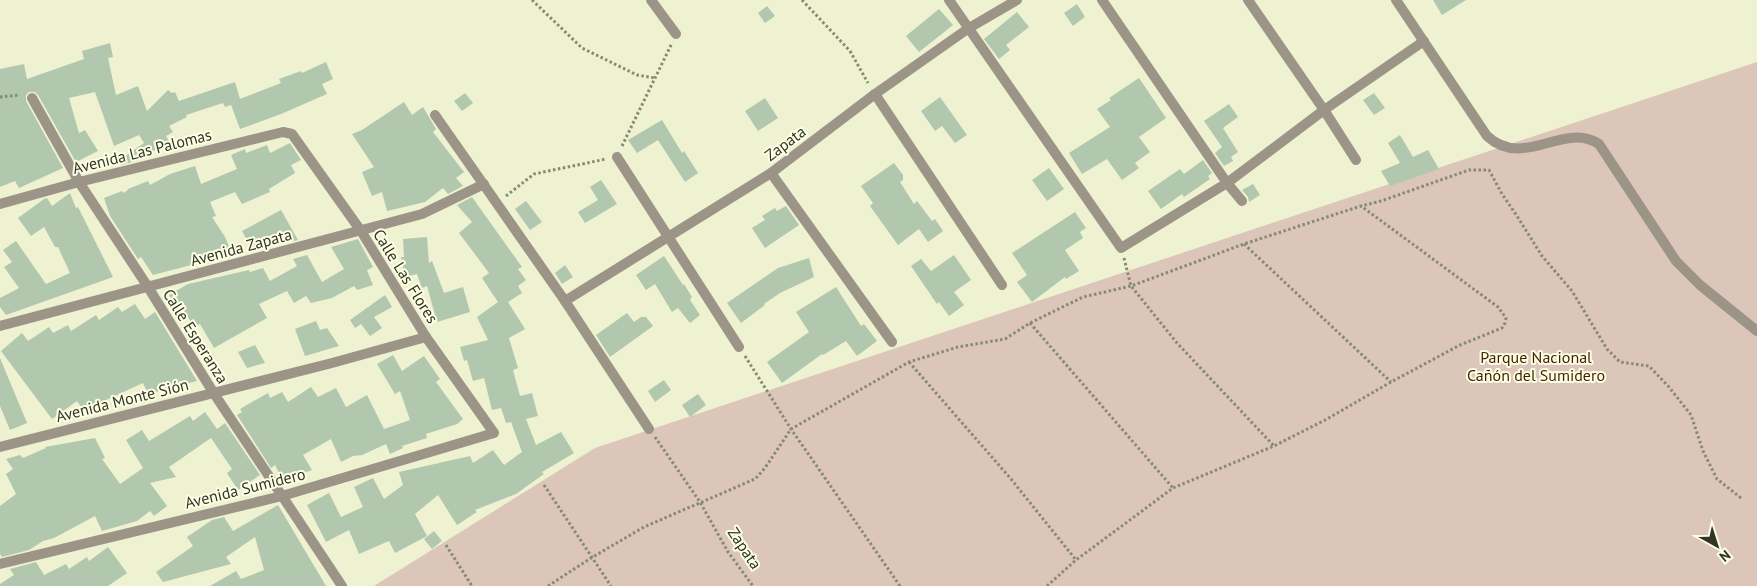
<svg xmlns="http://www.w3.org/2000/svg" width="1757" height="586" viewBox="0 0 1757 586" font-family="'PT Sans',sans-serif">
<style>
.green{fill:#dbc6b9}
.building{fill:#b1c8ae}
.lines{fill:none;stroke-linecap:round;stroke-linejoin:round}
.path{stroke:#878a73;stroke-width:3;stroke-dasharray:2.5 2.5;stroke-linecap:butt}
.minor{stroke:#9b9487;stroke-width:10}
.labels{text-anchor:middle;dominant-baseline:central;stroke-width:4;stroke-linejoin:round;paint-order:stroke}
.street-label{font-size:16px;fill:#333427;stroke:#fcffe4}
.park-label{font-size:16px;fill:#431e01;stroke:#fcffe4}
</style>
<rect width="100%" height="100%" fill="#eef2d0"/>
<polygon class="green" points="1757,62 1757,586 374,586 595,448"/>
<g class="building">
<polygon points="1433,0 1466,0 1442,15"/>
<polygon points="1077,4 1085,17 1073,26 1064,13"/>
<polygon points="767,6 775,16 765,23 758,13"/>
<polygon points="939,9 953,25 919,52 906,36"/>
<polygon points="1017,12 1029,27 1006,45 1010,50 999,59 984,39"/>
<polygon points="110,43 113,57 108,58 116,95 138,86 147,111 168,90 172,93 175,92 179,101 235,82 240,99 281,83 279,79 301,71 302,73 326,62 333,79 322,84 327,94 281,114 240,129 231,105 225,107 223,103 186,115 187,117 169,126 173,132 166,136 169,141 139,160 121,165 118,161 144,143 139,135 114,146 95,92 69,98 79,133 85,130 98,151 76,162 38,95 35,92 29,92 26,95 26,101 63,168 19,188 15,181 0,187 0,69 24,64 27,79 84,59 82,51"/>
<polygon points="1139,78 1166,118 1139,137 1150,152 1135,163 1139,168 1122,180 1107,159 1082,174 1069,153 1110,127 1097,109 1111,100 1109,98"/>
<polygon points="465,93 473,103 462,111 454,101"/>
<polygon points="1374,93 1385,108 1374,115 1363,100"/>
<polygon points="940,97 967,135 955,143 942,126 935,131 921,111"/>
<polygon points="765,98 778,118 758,131 745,111"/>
<polygon points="404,102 412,115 423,107 436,129 433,132 464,172 456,178 463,186 448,194 443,188 425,202 387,211 382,192 372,196 362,172 374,167 352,134 362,130"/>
<polygon points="1229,104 1238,117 1223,128 1238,152 1231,157 1233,161 1224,166 1215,153 1222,147 1204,121"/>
<polygon points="662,120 682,153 684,151 698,173 685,182 658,140 637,153 628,140"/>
<polygon points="1400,135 1413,157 1428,150 1439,169 1390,186 1381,171 1400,163 1388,143"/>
<polygon points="290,143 301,160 291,165 295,173 269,189 270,192 242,204 235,192 210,202 216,216 212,217 225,237 230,248 214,259 153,275 141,257 138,259 110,216 104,198 122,191 123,193 128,190 128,189 148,181 150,185 170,174 195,166 201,184 237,169 231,155 245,149 246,153 267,145 270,153"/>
<polygon points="1203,160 1212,173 1208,176 1210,179 1184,197 1182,194 1161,209 1148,191 1180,169 1184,174"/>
<polygon points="894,163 903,175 903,180 900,182 914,204 917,201 932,221 935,219 943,231 928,242 919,229 898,245 870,206 873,203 861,186"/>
<polygon points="1049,168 1064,189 1047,201 1032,180"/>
<polygon points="601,180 617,204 585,223 578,212 598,200 590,187"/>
<polygon points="1253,184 1260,195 1249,202 1248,197 1242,190"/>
<polygon points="70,193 76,208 78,207 113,277 6,315 0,307 0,298 19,288 4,267 12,262 3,250 16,241 46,284 70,273 58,247 55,247 44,227 31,236 18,218 44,199 47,198 52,206"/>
<polygon points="472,197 522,267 518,269 526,280 518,286 522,293 508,302 525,329 509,338 518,368 513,370 520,396 532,393 538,416 526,419 536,445 561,432 574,453 542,472 544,474 516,494 475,510 477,512 457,525 438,495 415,514 427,536 395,553 389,541 359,554 349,530 326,542 307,505 329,493 341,517 363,507 354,487 373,478 384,499 403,485 399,472 470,456 473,463 493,450 504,465 522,452 511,422 506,423 501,408 492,410 484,378 473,381 467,360 464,361 460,347 488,340 477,317 498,302 482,278 489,273 459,233 472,222 457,205"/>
<polygon points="526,201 542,222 530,230 515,209"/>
<polygon points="786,206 799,225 765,248 752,228 765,220 762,216 775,208 777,211"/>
<polygon points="281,210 298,240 285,243 283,240 280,241 277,237 252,250 242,231"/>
<polygon points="1075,212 1086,228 1080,232 1083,238 1065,250 1079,271 1066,279 1065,277 1032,302 1017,282 1027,275 1012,253"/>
<polygon points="427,237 429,263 432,261 444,293 463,287 470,312 437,322 427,286 422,288 417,274 405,277 401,257 404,257 403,239"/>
<polygon points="358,239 373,267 367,270 373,285 357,290 354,286 332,298 311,303 306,296 294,303 287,291 259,304 267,318 214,348 200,324 194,327 181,306 177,308 169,295 188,284 249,270 250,272 263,268 270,281 297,266 293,259 307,255 322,282 344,269 331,247"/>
<polygon points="954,255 971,280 954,292 964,305 949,316 939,302 937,304 911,266 921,259 931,271"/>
<polygon points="664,256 683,285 684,284 692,297 690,300 700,315 690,323 678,308 672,312 655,284 646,290 636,275"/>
<polygon points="809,258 814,277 780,293 764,304 765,305 741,323 727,303 778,268"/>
<polygon points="565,265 573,277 562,284 555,273"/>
<polygon points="836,287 861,326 864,324 877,341 857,356 846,341 823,355 822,354 782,383 767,362 809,332 796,312"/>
<polygon points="385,295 392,307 374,317 382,328 370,336 361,324 355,328 350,320"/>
<polygon points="135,304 145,319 155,312 197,381 148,394 143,383 106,400 107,402 87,416 77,401 52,419 1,351 22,333 28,341 49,327 53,333 68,325 71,331 96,315 99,320 118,307 122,312"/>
<polygon points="627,313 634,322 641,317 646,317 653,326 610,357 596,335"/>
<polygon points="316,321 320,330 327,328 339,346 305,356 295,329"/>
<polygon points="255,345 265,363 247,368 238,352"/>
<polygon points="393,355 402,371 424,356 440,379 436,382 463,419 457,424 426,434 427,438 402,446 403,448 390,454 386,444 362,455 353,456 341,462 331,439 303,455 312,470 283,480 275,465 271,468 237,415 242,412 240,409 268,393 270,398 282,392 288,402 311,387 318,397 336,388 346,407 367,395 384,429 410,420 400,391 395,394 377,364"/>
<polygon points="0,358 27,423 10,430 0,406"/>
<polygon points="664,380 671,390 655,402 648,391"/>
<polygon points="698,394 706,405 690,417 682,405"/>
<polygon points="205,412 217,429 225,423 260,475 238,490 227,473 232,469 211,438 169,467 176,477 150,483 167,506 154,516 150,511 137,521 102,531 95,516 54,538 43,541 29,550 2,557 0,554 0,506 16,494 6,474 13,469 6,459 20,455 23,458 46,448 45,447 95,438 105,458 102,459 120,484 143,468 126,440 142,430 149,441 190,416 193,421"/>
<polygon points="278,505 326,586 210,586 236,571 241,579 264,570 255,537 226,557 231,564 163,582 156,572 193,546 187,537 212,520 224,517 233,531"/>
<polygon points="434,531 442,541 432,549 424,539"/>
<polygon points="108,547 127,573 108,586 0,586 0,584 14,575 10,569 36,562 44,575 66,564 69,569 87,557 89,561"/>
</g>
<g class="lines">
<g class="path">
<polyline points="532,0 582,48 637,75 655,78"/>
<polyline points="802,0 850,51 868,83"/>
<polyline points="0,97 20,95"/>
<polyline points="622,146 672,43"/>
<polyline points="506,196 534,174 606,159"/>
<polyline points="1244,244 1391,382"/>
<polyline points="1124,258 1131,286 1177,343 1274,446"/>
<polyline points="1030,323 1173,488"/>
<polyline points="745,356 791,429 900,586"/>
<polyline points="909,362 1011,479 1076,560"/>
<polyline points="655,437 700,502 728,552 753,586"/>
<polyline points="544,485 611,586"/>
<polyline points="446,545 472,586"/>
<polyline points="548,586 591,558 644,527 755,479 765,468 791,429 909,362 958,347 1005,339 1030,323 1083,297 1131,286 1244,244 1361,206 1381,201 1469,170 1489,170 1502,194 1517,216 1542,256 1572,291 1607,349 1620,362 1649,366 1669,387 1691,415 1703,451 1717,479 1741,498"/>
<polyline points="1047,586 1076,560 1173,488 1274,446 1327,419 1391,382 1460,345 1502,328 1505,323 1506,318 1498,307 1361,206"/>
</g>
<g class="minor">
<polyline points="651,0 676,34"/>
<polyline points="949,0 1121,248 1227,183 1324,110 1424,41"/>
<polyline points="1102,0 1227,183 1242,201"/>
<polyline points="1248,0 1324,110 1356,160"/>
<path d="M1396 0 1487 136C1524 170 1563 121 1599 144L1676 261 1700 285 1757 331"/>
<polyline points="875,94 1002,285"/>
<polyline points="32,98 79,182 148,287 213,392 342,586"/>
<polyline points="435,115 565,301 649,429"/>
<polyline points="617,157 739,347"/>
<polyline points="771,173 892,342"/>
<polyline points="0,204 79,182 283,132 292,134 361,231 426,337 494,433 282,496 0,564"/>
<polyline points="565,301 771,173 875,94 969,28 1017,0"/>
<polyline points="0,326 422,214 484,184"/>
<polyline points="0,447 332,363 426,337"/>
</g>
</g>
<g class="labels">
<g class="street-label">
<text transform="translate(785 143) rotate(-37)">Zapata</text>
<text transform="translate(142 151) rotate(-14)">Avenida Las Palomas</text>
<text transform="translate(241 247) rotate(-15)">Avenida Zapata</text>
<text transform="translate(406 276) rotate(58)">Calle Las Flores</text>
<text transform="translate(196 336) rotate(58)">Calle Esperanza</text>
<text transform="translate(122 400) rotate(-14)">Avenida Monte Sión</text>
<text transform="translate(245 488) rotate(-14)">Avenida Sumidero</text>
<text transform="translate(745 548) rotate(56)">Zapata</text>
</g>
<g class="park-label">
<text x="1536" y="357">Parque Nacional<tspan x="1536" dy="18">Cañón del Sumidero</tspan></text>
</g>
</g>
<g transform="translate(1717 546) rotate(141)" stroke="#fcffe4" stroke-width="4" paint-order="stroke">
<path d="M0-4L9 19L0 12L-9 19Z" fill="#333427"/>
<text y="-8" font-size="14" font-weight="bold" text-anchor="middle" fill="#333427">N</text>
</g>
</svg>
